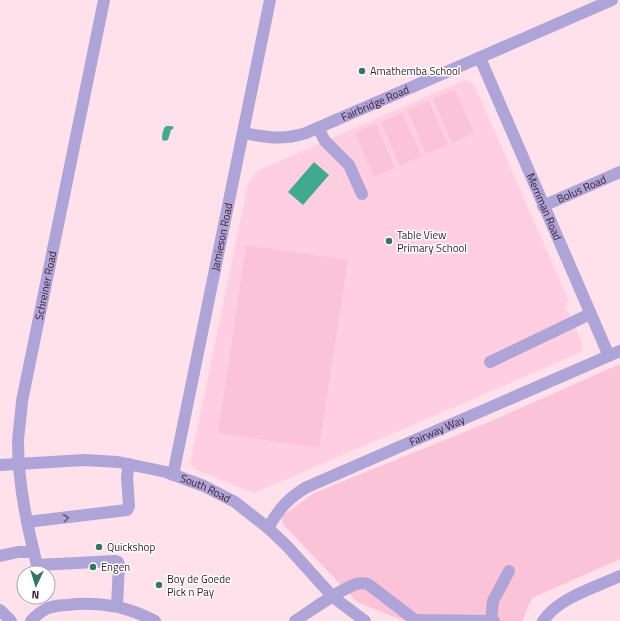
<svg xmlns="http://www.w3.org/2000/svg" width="620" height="621" viewBox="0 0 620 621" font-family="'Titillium Web',sans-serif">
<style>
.built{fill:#ffcfe1}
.green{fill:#fbc3d8}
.water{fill:#40a98f}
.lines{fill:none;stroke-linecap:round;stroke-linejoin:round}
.minor{stroke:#afa4d7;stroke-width:12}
.oneway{stroke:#6e5a77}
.poi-dot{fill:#357565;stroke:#fff;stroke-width:1.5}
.labels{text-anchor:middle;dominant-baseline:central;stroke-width:3;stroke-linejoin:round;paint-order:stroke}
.poi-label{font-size:11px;fill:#381e29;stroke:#fff;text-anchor:start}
.street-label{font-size:11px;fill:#381e29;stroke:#fff}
</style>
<rect width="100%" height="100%" fill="#ffe1ec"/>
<polygon class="built" points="465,80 474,84 568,299 566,308 582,342 582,352 254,493 196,470 190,464 248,183 259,170"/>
<g class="green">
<polygon points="455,90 474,133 452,143 433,99"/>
<polygon points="429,101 448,145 426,154 407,110"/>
<polygon points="402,113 422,156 400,166 381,122"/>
<polygon points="376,124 395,168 374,177 355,133"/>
<polygon points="246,245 348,260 319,448 218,433"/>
<polygon points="620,364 620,559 532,598 522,621 404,621 357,602 283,524 282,516 314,493 489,422"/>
</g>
<g class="water">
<path d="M166 126H172L174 128 171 130 168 140 164 141 162 139C162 135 163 128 166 126Z"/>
<polygon points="314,162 329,175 303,205 288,192"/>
</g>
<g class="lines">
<g class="minor">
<path id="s1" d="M480 58 609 356"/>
<polyline points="318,128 325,141 349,165 362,194"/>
<path id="s2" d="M243 133C268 137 280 141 306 133L612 0"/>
<path id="s3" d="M543 206 620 172"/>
<polyline points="490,362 590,314"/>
<path id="s4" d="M0 465 85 460 118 462 166 472 204 486 235 502 268 528 287 546 333 597 365 621"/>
<path id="s5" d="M173 475 270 0"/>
<polyline points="27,522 127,510 129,506 127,477 129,464"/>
<path id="s6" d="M268 528C279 509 288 498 307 487L620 351"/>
<polyline points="0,556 18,552 34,552"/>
<polyline points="37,565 115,561 118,562 119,565 117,606"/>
<path id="s7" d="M39 573C28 530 18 486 18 441 19 428 21 415 22 401L104 0"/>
<polyline points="0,610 11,621"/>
<polyline points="415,620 494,621"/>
<path d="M31 621C35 616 42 611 48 608 54 606 61 605 67 605 98 601 127 606 155 621"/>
<path d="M295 621C312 610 337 591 356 584 360 583 364 583 368 584L415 620V621"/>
<polyline points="491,621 493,601 509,571"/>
<path d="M543 621C558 598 596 587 620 576"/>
</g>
</g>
<defs><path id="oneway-chevron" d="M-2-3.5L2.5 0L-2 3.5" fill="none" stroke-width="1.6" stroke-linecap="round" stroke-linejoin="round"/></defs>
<use class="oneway" href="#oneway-chevron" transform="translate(66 518) rotate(-7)"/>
<g class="poi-dot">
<circle cx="362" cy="71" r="4"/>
<circle cx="389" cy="241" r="4"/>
<circle cx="99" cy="547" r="4"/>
<circle cx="93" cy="567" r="4"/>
<circle cx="159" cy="585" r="4"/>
</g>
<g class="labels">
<g class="poi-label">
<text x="370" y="71">Amathemba School</text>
<text x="397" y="235">Table View<tspan x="397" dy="13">Primary School</tspan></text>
<text x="107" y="547">Quickshop</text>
<text x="101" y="567">Engen</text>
<text x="167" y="579">Boy de Goede<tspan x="167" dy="13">Pick n Pay</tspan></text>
</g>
<g class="street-label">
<text stroke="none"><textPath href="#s2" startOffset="139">Fairbridge Road</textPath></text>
<text stroke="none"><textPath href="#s3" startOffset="42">Bolus Road</textPath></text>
<text stroke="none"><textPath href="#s1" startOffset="162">Merriman Road</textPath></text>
<text stroke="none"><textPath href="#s5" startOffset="243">Jamieson Road</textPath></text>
<text stroke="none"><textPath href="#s7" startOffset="292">Schreiner Road</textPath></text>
<text stroke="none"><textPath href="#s6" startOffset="199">Fairway Way</textPath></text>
<text stroke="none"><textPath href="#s4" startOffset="210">South Road</textPath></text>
</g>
</g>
<g transform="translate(36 585) rotate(184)"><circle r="19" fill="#ffffff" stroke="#afa5a9"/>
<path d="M0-3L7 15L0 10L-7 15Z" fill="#357565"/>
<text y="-6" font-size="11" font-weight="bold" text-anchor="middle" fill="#381e29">N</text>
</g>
</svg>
